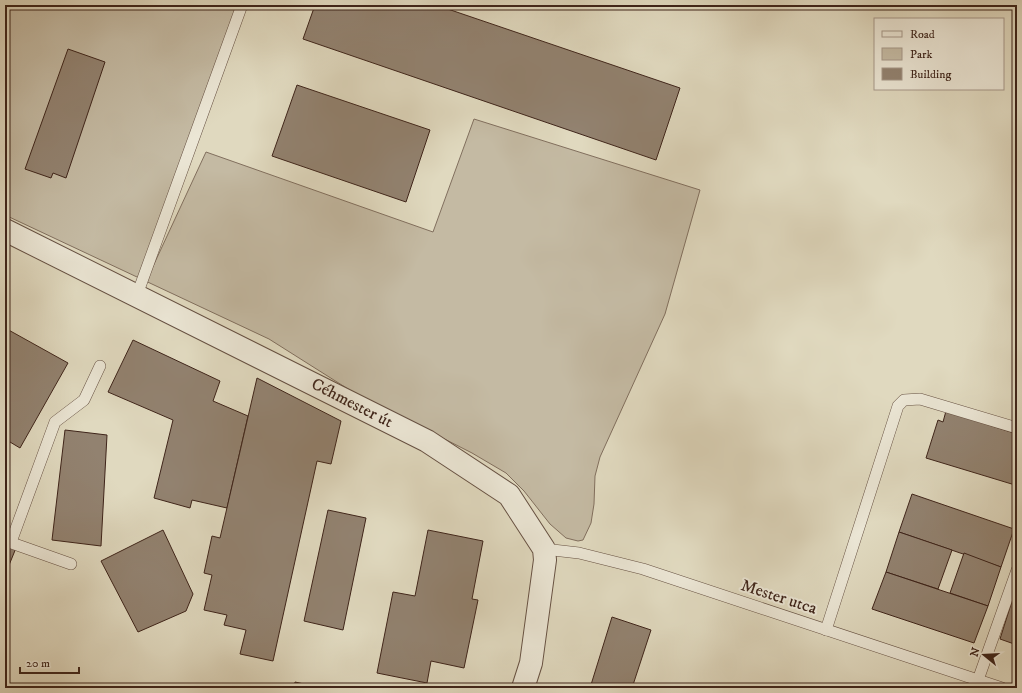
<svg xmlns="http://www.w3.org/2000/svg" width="1022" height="693" viewBox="0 0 1022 693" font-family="'IM FELL DW Pica',serif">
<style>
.green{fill:#c4baa3;stroke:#816f5e}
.building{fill:#928270;stroke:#3e241a}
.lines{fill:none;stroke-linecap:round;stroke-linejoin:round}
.service-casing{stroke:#665143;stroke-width:12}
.minor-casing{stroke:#665143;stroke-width:24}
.service{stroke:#ebe6d5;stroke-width:11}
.minor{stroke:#ebe6d5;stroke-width:22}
.labels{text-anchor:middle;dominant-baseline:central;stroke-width:4;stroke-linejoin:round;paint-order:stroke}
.street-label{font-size:17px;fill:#3e241a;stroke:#ebe6d5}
</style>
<rect width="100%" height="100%" fill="#e0d9bf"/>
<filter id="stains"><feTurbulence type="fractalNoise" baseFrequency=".005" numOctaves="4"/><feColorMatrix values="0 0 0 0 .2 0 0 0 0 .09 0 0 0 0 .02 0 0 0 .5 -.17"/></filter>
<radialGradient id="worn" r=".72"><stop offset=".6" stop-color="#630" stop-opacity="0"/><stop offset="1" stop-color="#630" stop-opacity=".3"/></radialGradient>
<polygon class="green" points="5,5 240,5 149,275 206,152 433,232 474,119 700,190 665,314 600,457 595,476 594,504 591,523 583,540 578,541 566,538 550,524 524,491 506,473 472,453 356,394 269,339 5,215"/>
<g class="building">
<polygon points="315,5 436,5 680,88 656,160 303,39"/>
<polygon points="68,49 105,62 66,178 53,173 51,178 25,169"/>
<polygon points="297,85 430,130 406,202 272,156"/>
<polygon points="5,328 68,363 20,448 5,439"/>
<polygon points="133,340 220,381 213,401 248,416 227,508 192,500 190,508 154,498 173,420 108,392"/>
<polygon points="257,378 341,421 331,464 317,461 273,661 240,654 246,630 224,625 227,615 204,610 212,575 204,573 212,536 220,538"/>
<polygon points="946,411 1017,434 1017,478 1015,485 926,458 938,420 943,422"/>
<polygon points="65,430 107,435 101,546 52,540"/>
<polygon points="912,494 1014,529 1001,567 899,532"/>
<polygon points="328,510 366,518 343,630 304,621"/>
<polygon points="163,530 193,594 186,611 138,632 101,561"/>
<polygon points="428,530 483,541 472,599 478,600 464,668 431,661 427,683 377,673 393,592 415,596"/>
<polygon points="899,532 952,550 938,589 886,572"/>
<polygon points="5,545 16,548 5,575"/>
<polygon points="964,553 1001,567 988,606 950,593"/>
<polygon points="886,572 988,606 974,643 872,609"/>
<polygon points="1012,601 1017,603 1017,645 1000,639"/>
<polygon points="612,617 651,630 632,688 590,688"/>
<polygon points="295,682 322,688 294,688"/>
</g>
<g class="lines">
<defs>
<g id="service">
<polyline points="137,295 242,5"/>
<polyline points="6,541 71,564"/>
<polyline points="11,542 55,422 84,400 100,366"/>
<polyline points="544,549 579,553 643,569 1002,688"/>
<polyline points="826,630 898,406 904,400 920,399 1017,428"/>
<polyline points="978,680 1017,570"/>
</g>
<polyline id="minor" points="5,230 427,441 509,495 544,549 545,560 531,663 523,688"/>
</defs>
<use href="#service" class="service-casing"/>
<use href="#minor" class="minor-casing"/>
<use href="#service" class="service"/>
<use href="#minor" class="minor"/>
</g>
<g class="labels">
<g class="street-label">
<text transform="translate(352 403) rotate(27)">Céhmester út</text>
<text transform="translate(779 597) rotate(18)">Mester utca</text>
</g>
</g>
<rect width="1022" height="693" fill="none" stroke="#e0d9bf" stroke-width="20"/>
<rect x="6" y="6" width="1010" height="681" fill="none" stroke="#3e241a" stroke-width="2"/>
<rect x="10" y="10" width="1002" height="673" fill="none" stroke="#3e241a"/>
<rect x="874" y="18" width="130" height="72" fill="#ebe6d5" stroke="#a6988a"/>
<rect x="882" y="31" width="20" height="6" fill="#ebe6d5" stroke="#a6988a"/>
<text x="910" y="38" font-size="12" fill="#3e241a">Road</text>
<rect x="882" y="48" width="20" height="12" fill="#c4baa3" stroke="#a6988a"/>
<text x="910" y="58" font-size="12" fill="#3e241a">Park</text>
<rect x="882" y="68" width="20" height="12" fill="#928270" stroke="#a6988a"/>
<text x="910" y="78" font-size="12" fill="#3e241a">Building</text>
<g transform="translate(984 655) rotate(288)" stroke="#ebe6d5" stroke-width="3" paint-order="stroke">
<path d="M0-3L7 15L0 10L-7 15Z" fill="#3e241a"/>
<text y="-6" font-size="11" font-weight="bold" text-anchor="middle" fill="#3e241a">N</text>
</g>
<path d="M20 667v6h59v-6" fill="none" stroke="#3e241a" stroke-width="2"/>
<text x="26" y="667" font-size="12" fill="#3e241a" stroke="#ebe6d5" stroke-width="3" paint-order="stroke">20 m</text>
<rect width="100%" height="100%" filter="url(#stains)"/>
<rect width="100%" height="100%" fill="url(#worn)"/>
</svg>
